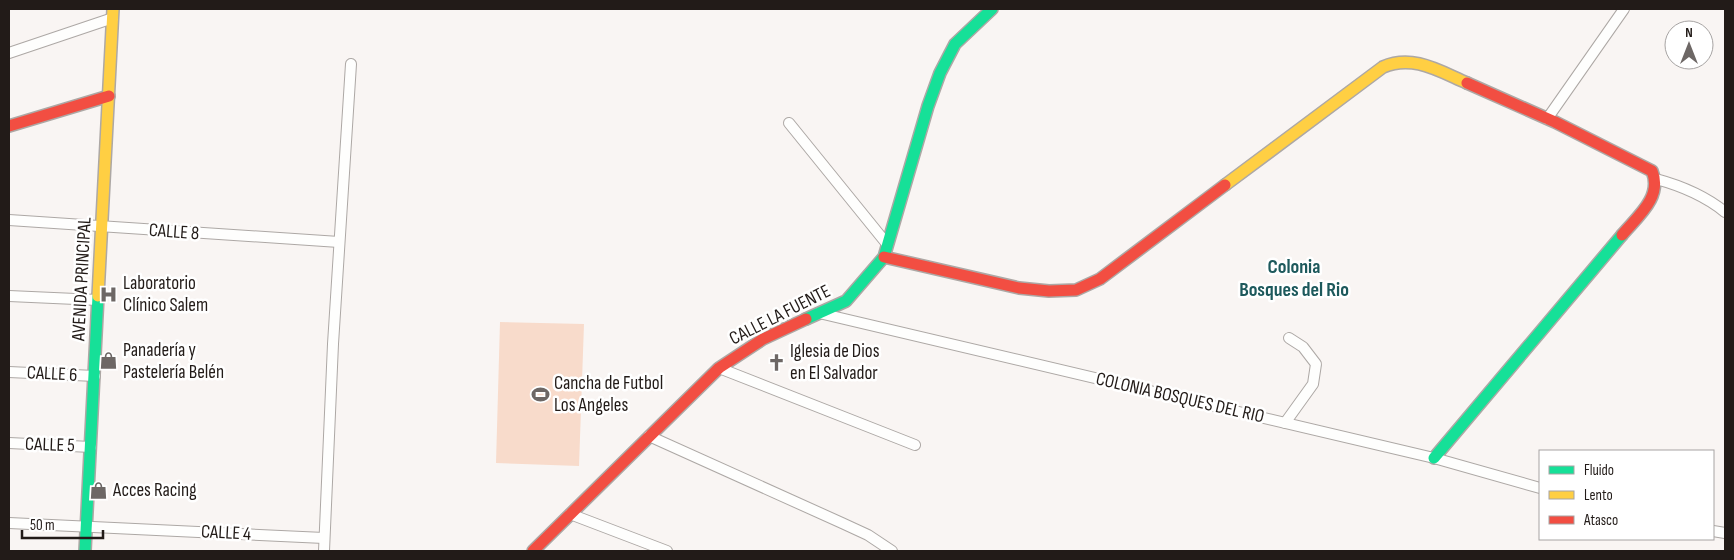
<svg xmlns="http://www.w3.org/2000/svg" width="1734" height="560" viewBox="0 0 1734 560" font-family="'Sofia Sans Condensed',sans-serif">
<style>
.green{fill:#f8dbcb}
.lines{fill:none;stroke-linecap:round;stroke-linejoin:round}
.street-casing{stroke:#ada8a5;stroke-width:12}
.fast-casing{stroke:#ada8a5;stroke-width:14}
.slow-casing{stroke:#ada8a5;stroke-width:14}
.jam-casing{stroke:#ada8a5;stroke-width:14}
.street{stroke:#fefefd;stroke-width:10}
.fast{stroke:#16e098;stroke-width:11}
.slow{stroke:#ffcf43;stroke-width:11}
.jam{stroke:#f24e42;stroke-width:11}
.labels{text-anchor:middle;dominant-baseline:central;stroke-width:5;stroke-linejoin:round;paint-order:stroke}
.street-label{font-size:19px;fill:#221b18;stroke:#fff}
.poi-label{font-size:19px;fill:#221b18;stroke:#fff;text-anchor:start}
.neighbourhood-label{font-size:20px;font-weight:bold;fill:#1d595c;stroke:#fff}
</style>
<rect width="100%" height="100%" fill="#f9f5f3"/>
<polygon class="green" points="500,322 584,324 579,466 496,463"/>
<g class="lines">
<defs>
<g id="street">
<polyline points="9,53 113,18"/>
<polyline points="1547,119 1624,9"/>
<polyline points="789,123 887,244"/>
<path d="M1656 179C1682 186 1704 195 1725 212"/>
<polyline points="9,220 339,242"/>
<polyline points="9,296 98,300"/>
<polyline points="819,313 1434,458 1540,488"/>
<polyline points="719,368 915,445"/>
<polyline points="9,372 95,376"/>
<polyline points="1285,423 1313,384 1316,364 1303,347 1289,338"/>
<polyline points="649,436 842,523 868,535 892,551"/>
<polyline points="9,443 91,447"/>
<polyline points="570,514 667,551"/>
<polyline points="9,523 324,538"/>
<polyline points="1713,531 1725,533"/>
<polyline points="324,551 333,344 351,64"/>
</g>
<g id="fast">
<polyline points="806,319 846,301 884,257 928,106 940,73 955,44 992,9"/>
<polyline points="1434,458 1622,235"/>
<polyline points="85,551 98,296"/>
</g>
<g id="slow">
<path d="M1225 185 1383 67C1413 54 1439 71 1467 83"/>
<polyline points="98,296 113,9"/>
</g>
<g id="jam">
<path d="M1467 83 1555 122 1652 171C1663 197 1637 217 1622 235"/>
<polyline points="9,126 109,96"/>
<polyline points="884,257 1019,288 1049,291 1076,290 1100,279 1225,185"/>
<polyline points="533,551 719,368 763,339 806,319"/>
</g>
</defs>
<use href="#street" class="street-casing"/>
<use href="#fast" class="fast-casing"/>
<use href="#slow" class="slow-casing"/>
<use href="#jam" class="jam-casing"/>
<use href="#street" class="street"/>
<use href="#fast" class="fast"/>
<use href="#slow" class="slow"/>
<use href="#jam" class="jam"/>
</g>
<defs>
<symbol id="hospital-bare" viewBox="-9 -9 18 18"><path d="M-5-5h3v3.5h4V-5h3V5h-3V1.5h-4V5h-3Z" fill="#6d6765" stroke="#fff" stroke-width="2.5" paint-order="stroke"/></symbol>
<symbol id="shop-bare" viewBox="-9 -9 18 18"><path d="M-5-2.5h2.3a2.7 3.5 0 0 1 5.4 0H5L5.5 6h-11ZM-1.5-2.5h3a1.5 2.3 0 0 0-3 0Z" fill="#6d6765" stroke="#fff" stroke-width="2.5" paint-order="stroke"/></symbol>
<symbol id="church-bare" viewBox="-9 -9 18 18"><path d="M-1.2-6h2.4v3.5h3.3v2.4h-3.3V6h-2.4V-.1h-3.3v-2.4h3.3Z" fill="#6d6765" stroke="#fff" stroke-width="2.5" paint-order="stroke"/></symbol>
<symbol id="stadium-bare" viewBox="-9 -9 18 18"><path d="M0-5a6.5 5 0 1 0 0 10a6.5 5 0 1 0 0-10ZM-3.5-1.8h7v3.6h-7Z" fill="#6d6765" stroke="#fff" stroke-width="2.5" paint-order="stroke"/></symbol>
</defs>
<g fill-rule="evenodd">
<use href="#hospital-bare" x="96" y="282" width="25" height="25"/>
<use href="#shop-bare" x="96" y="348" width="25" height="25"/>
<use href="#church-bare" x="764" y="350" width="25" height="25"/>
<use href="#stadium-bare" x="528" y="382" width="25" height="25"/>
<use href="#shop-bare" x="86" y="478" width="25" height="25"/>
</g>
<g class="labels">
<g class="street-label">
<text transform="translate(174 232) rotate(4)">CALLE 8</text>
<text transform="translate(82 279) rotate(-87)">AVENIDA PRINCIPAL</text>
<text transform="translate(780 315) rotate(-27)">CALLE LA FUENTE</text>
<text transform="translate(52 374) rotate(3)">CALLE 6</text>
<text transform="translate(1180 398) rotate(13)">COLONIA BOSQUES DEL RIO</text>
<text transform="translate(50 445) rotate(2)">CALLE 5</text>
<text transform="translate(226 533) rotate(3)">CALLE 4</text>
</g>
<g class="poi-label">
<text x="123" y="283">Laboratorio<tspan x="123" dy="22">Clínico Salem</tspan></text>
<text x="123" y="350">Panadería y<tspan x="123" dy="22">Pastelería Belén</tspan></text>
<text x="790" y="351">Iglesia de Dios<tspan x="790" dy="22">en El Salvador</tspan></text>
<text x="554" y="383">Cancha de Futbol<tspan x="554" dy="22">Los Angeles</tspan></text>
<text x="113" y="490">Acces Racing</text>
</g>
<g class="neighbourhood-label">
<text x="1294" y="267">Colonia<tspan x="1294" dy="23">Bosques del Rio</tspan></text>
</g>
</g>
<rect width="1734" height="560" fill="none" stroke="#221b18" stroke-width="20"/>
<rect x="1539" y="450" width="175" height="90" fill="#ffffff" stroke="#a7a4a3"/>
<rect x="1549" y="466" width="25" height="8" fill="#16e098" stroke="#a7a4a3"/>
<text x="1584" y="475" font-size="15" fill="#221b18">Fluido</text>
<rect x="1549" y="491" width="25" height="8" fill="#ffcf43" stroke="#a7a4a3"/>
<text x="1584" y="500" font-size="15" fill="#221b18">Lento</text>
<rect x="1549" y="516" width="25" height="8" fill="#f24e42" stroke="#a7a4a3"/>
<text x="1584" y="525" font-size="15" fill="#221b18">Atasco</text>
<g transform="translate(1689 45)"><circle r="24" fill="#ffffff" stroke="#a7a4a3"/>
<path d="M0-4L9 19L0 12L-9 19Z" fill="#6d6765"/>
<text y="-8" font-size="14" font-weight="bold" text-anchor="middle" fill="#221b18">N</text>
</g>
<path d="M22 530v8h81v-8" fill="none" stroke="#221b18" stroke-width="2.5"/>
<text x="30" y="530" font-size="15" fill="#221b18" stroke="#ffffff" stroke-width="4" paint-order="stroke">50 m</text>
</svg>
